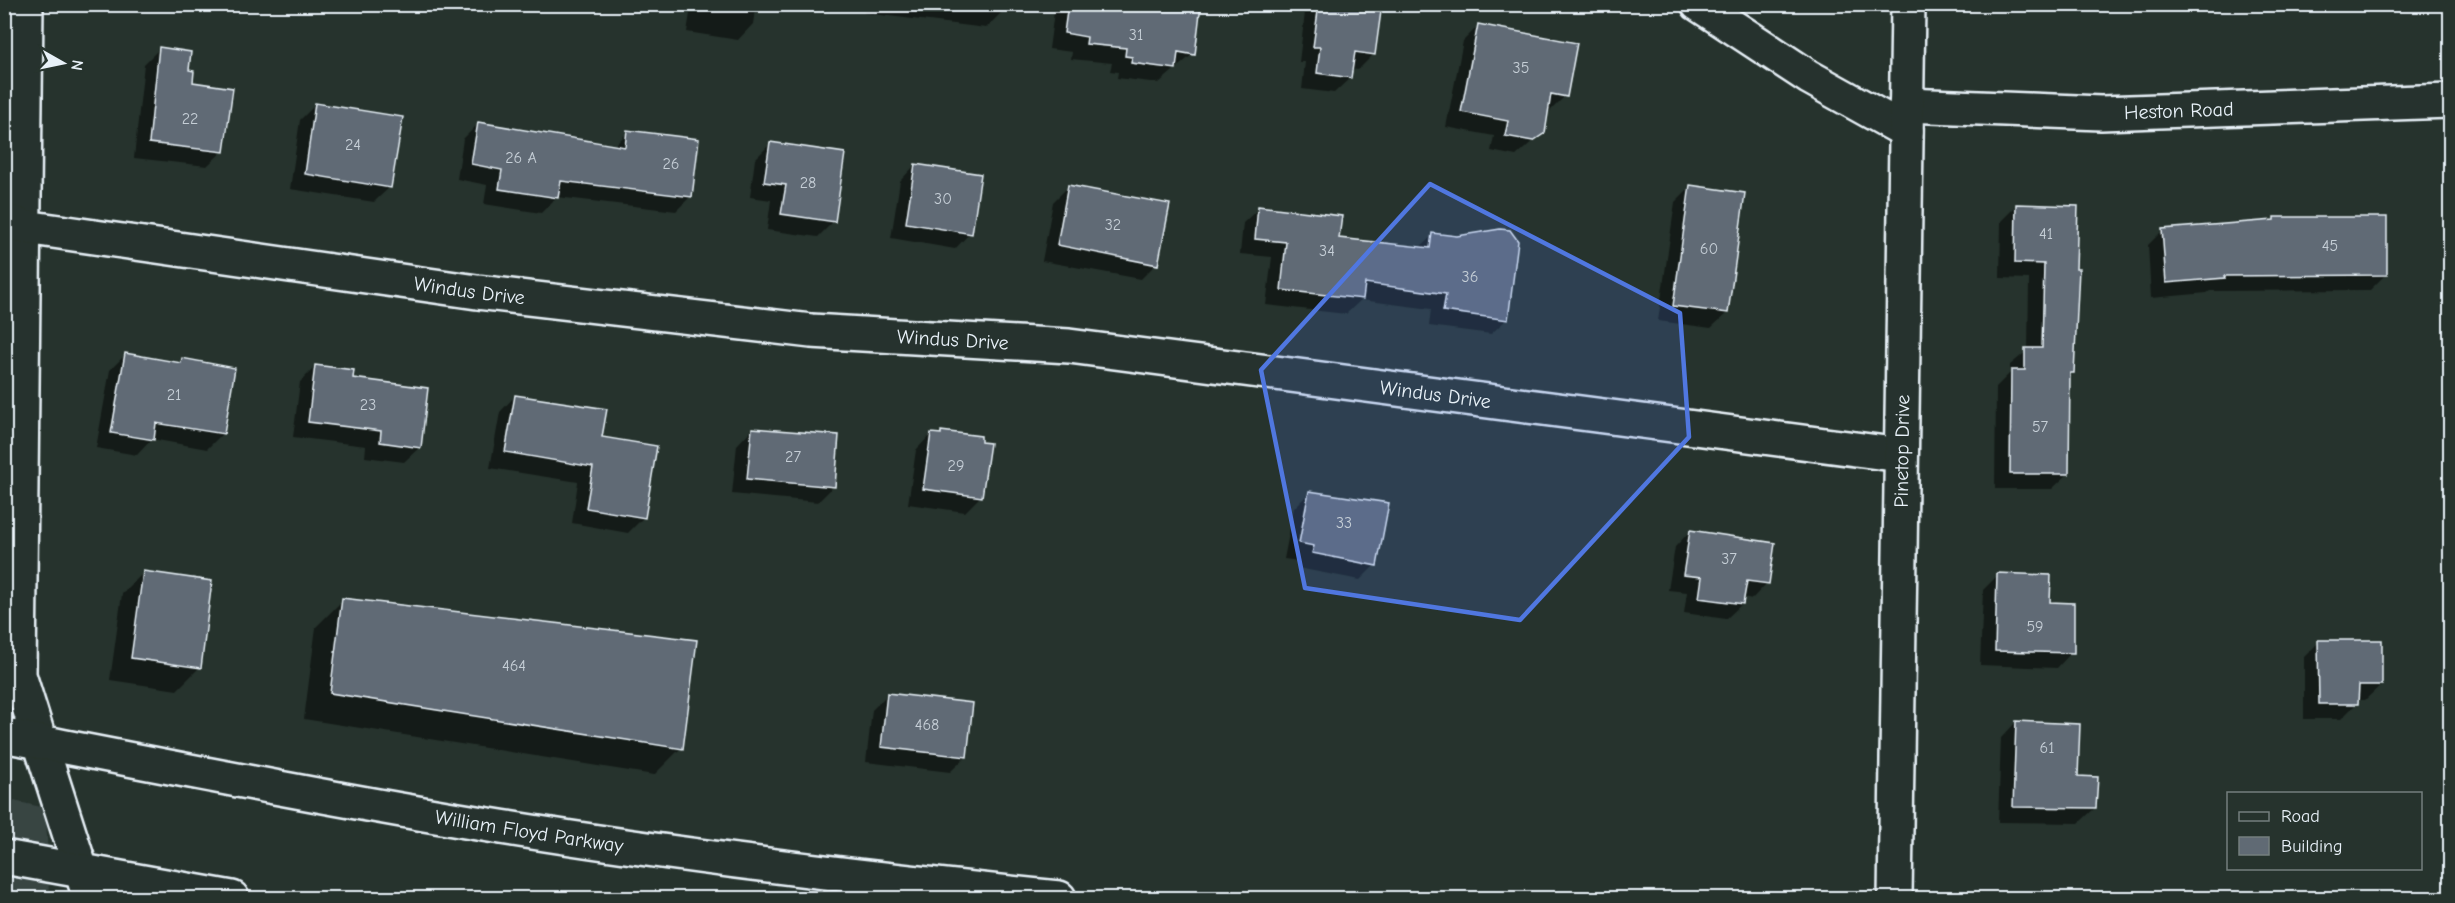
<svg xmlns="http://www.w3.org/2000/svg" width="2455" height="903" viewBox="0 0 2455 903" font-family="'Comic Neue',sans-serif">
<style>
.built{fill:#374442}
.shadow{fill:#0007}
.building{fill:#606a74;stroke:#e8f1f8;stroke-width:1.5}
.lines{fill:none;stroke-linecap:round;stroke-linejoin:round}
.street-casing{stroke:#e8f1f8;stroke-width:38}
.secondary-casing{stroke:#e8f1f8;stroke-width:38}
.highway-casing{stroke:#e8f1f8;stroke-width:38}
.street{stroke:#26332d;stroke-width:33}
.secondary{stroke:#26332d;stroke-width:33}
.highway{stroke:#26332d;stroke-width:33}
.marked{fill:#5077e0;fill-opacity:0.2;stroke:#5077e0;stroke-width:4.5;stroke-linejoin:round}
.labels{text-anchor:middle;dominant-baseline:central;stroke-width:6;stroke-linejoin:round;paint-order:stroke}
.number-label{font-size:16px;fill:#c6cfd7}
.street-label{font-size:20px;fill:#e8f1f8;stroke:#26332d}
</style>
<rect width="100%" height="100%" fill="#26332d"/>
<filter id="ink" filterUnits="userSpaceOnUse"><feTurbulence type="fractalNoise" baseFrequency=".0167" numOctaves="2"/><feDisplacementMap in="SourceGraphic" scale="12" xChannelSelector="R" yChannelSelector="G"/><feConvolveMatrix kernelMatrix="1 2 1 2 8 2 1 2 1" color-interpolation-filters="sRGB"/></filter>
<g filter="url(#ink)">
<polygon class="built" points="5,799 46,808 49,898 5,898"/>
<g class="shadow">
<polygon points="678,4 756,4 753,24 738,40 687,32 691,7"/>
<polygon points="865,4 1002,4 1001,13 986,28 864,13"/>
<polygon points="1055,4 1199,4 1193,54 1159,83 1117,78 1118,72 1110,71 1112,63 1071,59 1072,52 1049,49"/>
<polygon points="1306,4 1380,4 1374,54 1358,70 1351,69 1350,78 1334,93 1302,89 1305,62 1299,62"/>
<polygon points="1994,4 2033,4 2032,6"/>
<polygon points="1478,26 1565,96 1550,111 1547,111 1543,132 1516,156 1491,151 1494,136 1446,127 1463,41"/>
<polygon points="159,49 188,71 223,151 207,166 134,158 144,64"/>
<polygon points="316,104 390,187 374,202 290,189 300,120"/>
<polygon points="479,123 614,146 628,132 691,196 676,211 557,197 541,213 484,204 487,185 457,179 463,139"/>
<polygon points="770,144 834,221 818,237 767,230 771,200 750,197 755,159"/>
<polygon points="915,165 970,233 955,249 891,238 900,181"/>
<polygon points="1068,187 1156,264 1141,279 1042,261 1053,202"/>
<polygon points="1690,187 1727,313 1711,328 1658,321 1675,202"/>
<polygon points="2017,205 2076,207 2073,372 2069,376 2068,474 2052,489 1995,489 1996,387 2010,373 2010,365 2028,350 2029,279 2000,278 2001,221"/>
<polygon points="1259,208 1337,239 1419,248 1433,235 1507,319 1491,334 1429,326 1431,309 1361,300 1346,314 1266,305 1272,257 1240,254 1243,223"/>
<polygon points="2274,219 2385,275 2370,290 2210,291 2207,293 2151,298 2148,245 2163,230 2271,222"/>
<polygon points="125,355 178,364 182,360 222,434 207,449 152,439 137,455 96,448 110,370"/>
<polygon points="315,367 351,379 420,447 404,462 365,457 366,446 293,437 300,382"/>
<polygon points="515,396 601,438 644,517 628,533 572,523 578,482 490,468 500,412"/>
<polygon points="752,429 834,486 818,502 732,494 737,445"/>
<polygon points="942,432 981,496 965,512 908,504 916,450 931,434 939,435"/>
<polygon points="1310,492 1375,565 1360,580 1298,568 1299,561 1284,559 1294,508"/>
<polygon points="1690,531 1767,583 1752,599 1743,597 1742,604 1726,619 1684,613 1687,592 1668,590 1675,547"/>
<polygon points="144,572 211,582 199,668 177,690 110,680 122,594"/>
<polygon points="1998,575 2072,652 2057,668 1980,665 1983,590"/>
<polygon points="343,600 681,748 654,775 304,719 316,627"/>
<polygon points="2319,642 2381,685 2365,700 2357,700 2357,703 2341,719 2304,719 2304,657"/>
<polygon points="888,694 966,757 950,772 866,762 872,710"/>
<polygon points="2016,722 2077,777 2095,808 2079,823 1998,822 2001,738"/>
</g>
<g class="building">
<polygon points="1068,4 1201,4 1195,55 1178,52 1176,69 1131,63 1132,57 1125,56 1126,48 1086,44 1087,37 1064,33"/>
<polygon points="1319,4 1382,4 1375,55 1355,52 1351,78 1317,73 1320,47 1313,47"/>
<polygon points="1478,24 1577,43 1567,97 1551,94 1545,133 1533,141 1505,136 1508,121 1461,112"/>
<polygon points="159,47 191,52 189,70 194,71 193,82 233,88 224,152 149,143"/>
<polygon points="315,103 403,117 391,188 305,174"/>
<polygon points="478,122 625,147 627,130 699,139 692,197 561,181 558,198 499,189 502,170 471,164"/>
<polygon points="770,142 845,153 835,222 781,214 786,185 764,182"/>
<polygon points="915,164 981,174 972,234 906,223"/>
<polygon points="1068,185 1170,204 1158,265 1057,245"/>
<polygon points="1690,185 1745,193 1728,313 1673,306"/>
<polygon points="2016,204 2078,206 2076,269 2079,269 2074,373 2070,373 2069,474 2010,474 2011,370 2025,370 2025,348 2042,348 2044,264 2015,263"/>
<polygon points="1258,206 1342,216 1339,238 1430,248 1432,233 1457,236 1500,229 1510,230 1518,241 1508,320 1443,311 1446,294 1365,283 1363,299 1281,290 1286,242 1255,239"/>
<polygon points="2274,217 2387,217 2387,275 2224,276 2225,278 2166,283 2162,229 2274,220"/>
<polygon points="125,353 181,363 182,358 235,368 224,434 156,423 154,440 111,433"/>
<polygon points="315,365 354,370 353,378 428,388 421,448 380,442 381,431 308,422"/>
<polygon points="515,395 607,409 602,437 657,446 645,518 586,508 593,467 505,452"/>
<polygon points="752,428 839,435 835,487 747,479"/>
<polygon points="941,431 981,436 981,442 990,443 982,497 923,489 931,433 941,434"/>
<polygon points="1309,491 1389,503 1377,566 1312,553 1314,546 1299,543"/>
<polygon points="1690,530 1775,543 1769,584 1747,581 1743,604 1699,598 1702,577 1683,575"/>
<polygon points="143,571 212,581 201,668 131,658"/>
<polygon points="1997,573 2051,575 2050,602 2074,603 2074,653 1995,651"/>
<polygon points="342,598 697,640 683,749 330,693"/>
<polygon points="2318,640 2382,640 2382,685 2359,685 2358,704 2319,704"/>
<polygon points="887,693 973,703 967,757 881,747"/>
<polygon points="2016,721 2080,724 2078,776 2098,777 2096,808 2013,807"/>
</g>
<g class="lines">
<defs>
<g id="street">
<polyline points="26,4 19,675 40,742"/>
<polyline points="1698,4 1809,77 1906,131"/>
<path id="s1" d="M1906 105 2101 113 2450 101"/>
<path id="s2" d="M4 220 25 227 477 292 811 331 1069 346 1901 455"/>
<path id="s3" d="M1895 898 1908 4"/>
</g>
<polyline id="secondary" points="40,742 90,898"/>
<g id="highway">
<path id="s4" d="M4 735C169 767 335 800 501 827 686 857 873 879 1059 898"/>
<polyline points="4,857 232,898"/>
</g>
</defs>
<use href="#street" class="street-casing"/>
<use href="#secondary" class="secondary-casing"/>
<use href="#highway" class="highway-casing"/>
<use href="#street" class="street"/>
<use href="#secondary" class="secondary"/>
<use href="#highway" class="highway"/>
</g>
</g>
<path class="marked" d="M1430 184 1680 313 1689 437 1520 620 1305 588 1261 370Z"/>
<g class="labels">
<g class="number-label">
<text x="1136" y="35">31</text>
<text x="1521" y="68">35</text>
<text x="190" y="119">22</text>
<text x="353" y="145">24</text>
<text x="521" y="158">26 A</text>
<text x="671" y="164">26</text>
<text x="808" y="183">28</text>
<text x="943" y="199">30</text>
<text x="1113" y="225">32</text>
<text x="2046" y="234">41</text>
<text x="2330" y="246">45</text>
<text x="1709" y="249">60</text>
<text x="1327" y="251">34</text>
<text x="1470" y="277">36</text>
<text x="174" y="395">21</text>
<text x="368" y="405">23</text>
<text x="2040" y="427">57</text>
<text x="793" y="457">27</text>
<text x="956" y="466">29</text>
<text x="1344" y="523">33</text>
<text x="1729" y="559">37</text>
<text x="2035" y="627">59</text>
<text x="514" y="666">464</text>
<text x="927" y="725">468</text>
<text x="2047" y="748">61</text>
</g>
<g class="street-label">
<text stroke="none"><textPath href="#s1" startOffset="273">Heston Road</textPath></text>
<text stroke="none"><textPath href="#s2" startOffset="471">Windus Drive</textPath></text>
<text stroke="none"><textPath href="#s2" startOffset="957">Windus Drive</textPath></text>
<text stroke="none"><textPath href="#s2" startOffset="1443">Windus Drive</textPath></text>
<text stroke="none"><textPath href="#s3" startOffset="447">Pinetop Drive</textPath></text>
<text stroke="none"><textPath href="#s4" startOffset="534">William Floyd Parkway</textPath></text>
</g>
</g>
<rect width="2455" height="903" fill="none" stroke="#26332d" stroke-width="24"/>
<rect x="12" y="12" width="2431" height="879" fill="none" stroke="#e8f1f8" stroke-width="2" filter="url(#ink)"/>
<rect x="2227" y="792" width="195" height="78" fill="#26332d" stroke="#747f7e" stroke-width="1.5"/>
<rect x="2239" y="812" width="30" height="9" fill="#26332d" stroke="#747f7e" stroke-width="1.5"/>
<text x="2281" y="822" font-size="18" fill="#e8f1f8">Road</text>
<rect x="2239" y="837" width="30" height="18" fill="#606a74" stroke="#747f7e" stroke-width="1.5"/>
<text x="2281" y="852" font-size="18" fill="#e8f1f8">Building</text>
<g transform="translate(63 63) rotate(99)" stroke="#26332d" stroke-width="4.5" paint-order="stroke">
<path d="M0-4.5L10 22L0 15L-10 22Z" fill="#e8f1f8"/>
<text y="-9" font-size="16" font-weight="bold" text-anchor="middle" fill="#e8f1f8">N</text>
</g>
</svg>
